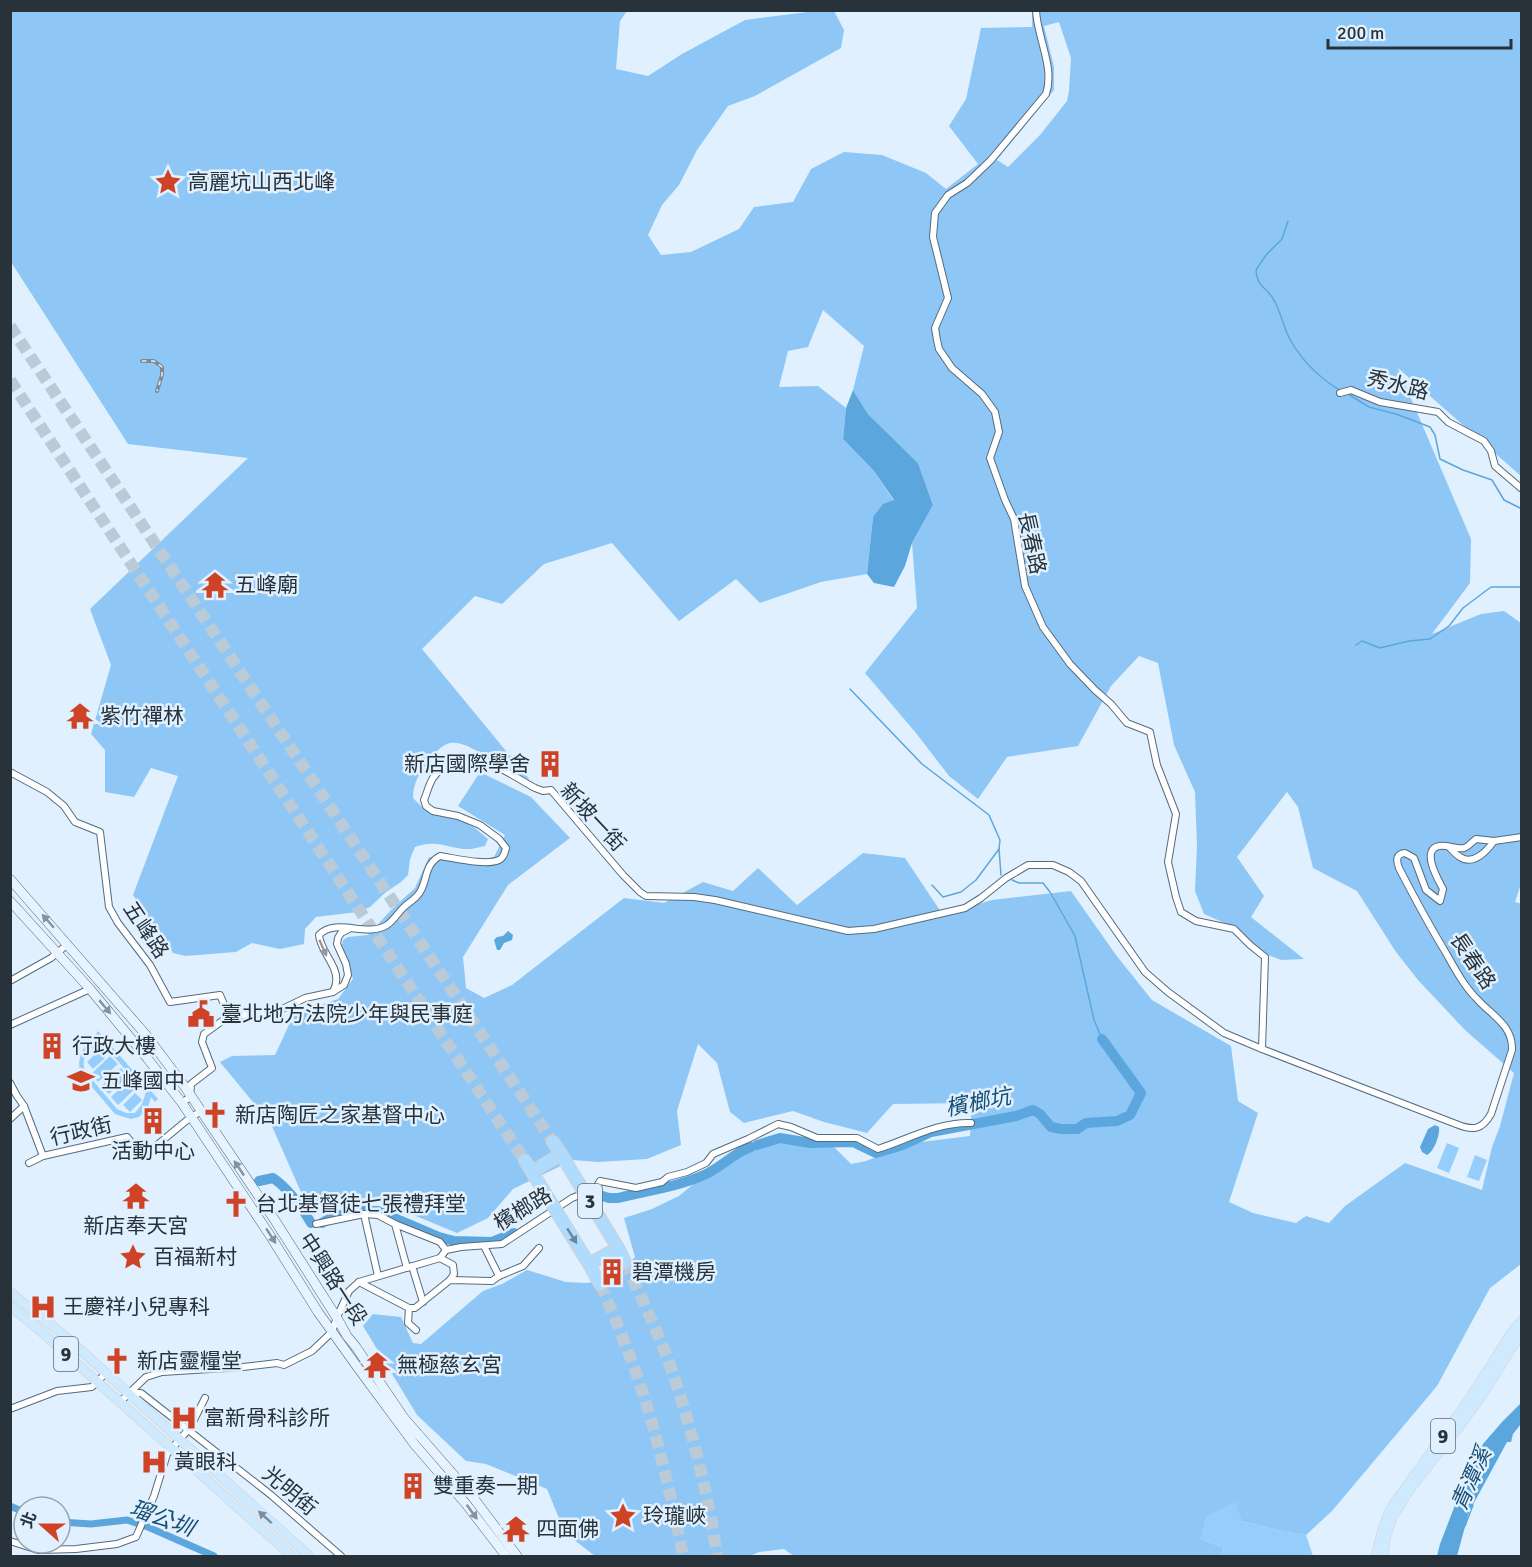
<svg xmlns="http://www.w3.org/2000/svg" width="1532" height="1567" viewBox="0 0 1532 1567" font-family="Signika,'Noto Sans TC',sans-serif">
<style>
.green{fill:#95cefd;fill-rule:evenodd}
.forest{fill:#8ec7f6;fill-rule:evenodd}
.water{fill:#5ca6de}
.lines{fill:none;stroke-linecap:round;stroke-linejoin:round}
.stream{stroke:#5ca6de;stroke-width:1.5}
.canal{stroke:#5ca6de;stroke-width:7}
.river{stroke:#5ca6de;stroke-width:10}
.highway-tunnel{stroke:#bbcad7;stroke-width:12;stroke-dasharray:12 6;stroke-linecap:butt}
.street-casing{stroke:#546b7e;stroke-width:8}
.secondary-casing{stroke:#546b7e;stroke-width:10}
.primary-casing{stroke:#cfd2d4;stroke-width:10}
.highway-casing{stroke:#cfd2d4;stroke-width:14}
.street{stroke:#fff;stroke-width:6}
.secondary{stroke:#e7f4ff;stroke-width:9}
.primary{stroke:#cfe9ff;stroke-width:9}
.highway{stroke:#afdbff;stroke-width:12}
.rail-casing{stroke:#7d8a95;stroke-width:4}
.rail{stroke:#e0f0fe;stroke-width:1.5;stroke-dasharray:4.5;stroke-linecap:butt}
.highway-bridge-casing{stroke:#cfd2d4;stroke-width:14;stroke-linecap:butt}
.highway-bridge{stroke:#afdbff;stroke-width:12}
.oneway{fill:#87939c}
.oneway2{fill:#93989c}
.oneway3{fill:#6b869c}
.oneway4{fill:#7b8e9c}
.labels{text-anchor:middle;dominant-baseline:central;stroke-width:5;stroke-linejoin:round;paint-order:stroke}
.shield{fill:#e0f0fe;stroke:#5e6b75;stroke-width:1.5}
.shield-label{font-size:20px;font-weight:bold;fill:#27323a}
.poi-label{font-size:21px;fill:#27323a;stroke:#e0f0fe;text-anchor:start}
.street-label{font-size:21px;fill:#27323a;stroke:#e0f0fe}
.water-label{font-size:22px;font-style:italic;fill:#174e74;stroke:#e0f0fe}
</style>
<rect width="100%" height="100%" fill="#e0f0fe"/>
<g class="green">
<path d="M98 1031 158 1099 155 1102 151 1097 148 1107 139 1117 131 1119 121 1116 115 1114 81 1074C77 1063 80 1053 87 1043L100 1040 96 1034ZM100 1045 104 1046 146 1092 142 1104 135 1113H126L117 1109 85 1071C81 1058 87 1048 100 1045Z"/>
<polygon points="98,1051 105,1058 93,1069 87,1062"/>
<polygon points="110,1056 118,1064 98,1082 91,1074"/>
<polygon points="121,1068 128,1076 109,1094 101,1086"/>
<polygon points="130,1079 137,1087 118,1105 111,1097"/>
<polygon points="135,1093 142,1100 130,1112 123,1105"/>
<polygon points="1447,1143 1459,1148 1449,1173 1437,1168"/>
<polygon points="1475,1155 1487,1160 1479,1181 1467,1177"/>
<polygon points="1237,1501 1241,1521 1287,1532 1306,1535 1313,1556 1221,1556 1224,1548 1201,1539 1207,1515"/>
</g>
<path class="forest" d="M11 11H627L620 21 616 69 648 76 682 54 745 20 816 11H834L844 30 841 48 755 96 728 106 697 150 679 185 662 205 648 235 661 255 691 252 739 229 754 207 793 202 811 169 844 152 882 155 926 173 946 189 978 164 949 126 966 99 981 28 1032 27V11H1521V476L1398 368 1471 539 1470 583 1432 634 1481 614 1504 611 1521 623 1522 881 1515 902 1522 904 1521 1264 1490 1288 1437 1386 1332 1511 1306 1535 1287 1532 1241 1521 1236 1502 1207 1516 1201 1539 1224 1548 1221 1556H794L784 1549 759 1552 750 1556H595L565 1533 547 1489 486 1464 466 1461 417 1415 363 1326 373 1314 401 1317 413 1343 421 1344 483 1291 502 1284 527 1270 566 1282 586 1283 613 1280 635 1257 624 1218 652 1209 679 1196 707 1173 764 1138 832 1145 851 1164 866 1161 913 1143 970 1136 972 1103 893 1104 867 1133 824 1122 793 1111 744 1123 730 1112 717 1063 698 1044 677 1111 681 1145 647 1159 598 1162 573 1160 513 1189 488 1218 457 1233 370 1197 308 1208 271 1124 220 1062 232 1056 275 1055 294 1014 338 999 353 979 346 955 342 945 343 940 348 937 368 935 393 908 415 888 429 857 474 863 494 857 505 835 458 806 480 772 531 797 570 838 508 885 463 957 466 988 484 998 512 985 624 898 664 903 703 882 733 891 758 868 797 905 863 853 905 858 943 915 992 900 1071 891 1116 955 1152 1000 1231 1046 1238 1101 1258 1113 1229 1202 1253 1213 1296 1223 1306 1216 1329 1223 1345 1206 1405 1163 1482 1190 1492 1147 1500 1126 1514 1073 1465 1030 1418 980 1396 952 1357 891 1313 868 1298 807 1287 792 1237 857 1264 896 1251 917 1304 959 1281 960 1260 952 1236 928 1204 914 1195 891 1197 846 1195 792 1174 745 1158 663 1139 656 1111 686 1078 746 1007 757 978 799 949 776 916 733 865 673 917 608 912 543 933 505 918 463 868 414 853 390 864 346 823 310 808 347 788 351 779 387 818 386 846 408 843 439 874 471 894 501 873 517 867 574 821 582 760 603 736 579 679 621 612 543 544 564 502 604 475 596 422 649 530 780C519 775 508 769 497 763 485 757 465 740 450 743 441 745 434 754 429 761 420 773 413 782 413 798L423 808 452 816 475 828 488 839 485 846C481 847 476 848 471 849 450 850 438 838 415 847L410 859 408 875 401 882 386 892 370 907 358 912 316 917 305 929 304 944 280 949 252 943 236 952 185 956 173 953 133 895 178 776 151 768 134 797 105 792V750L91 734 111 665 90 609 248 458 128 444 11 262ZM1059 22 1071 58 1069 91 1067 101 1040 135 1008 167 997 160 1054 90V67L1044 26Z"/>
<g class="water">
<polygon points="853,390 868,414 918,463 933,505 912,543 905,566 894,587 874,583 867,574 873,517 883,504 894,500 874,471 843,439 846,408"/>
<polygon points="508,931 513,935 512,940 504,943 500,950 497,950 494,940 497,937 503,936"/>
<path d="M1435 1125 1439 1127C1440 1136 1434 1151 1427 1155L1422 1152 1420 1147 1428 1129Z"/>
<polygon points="1521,1403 1521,1424 1513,1434 1511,1442 1507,1442 1469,1512 1457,1556 1437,1556 1440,1544 1462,1487 1483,1444 1502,1422"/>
</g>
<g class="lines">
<g class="stream">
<path d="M1288 221 1282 239 1266 255 1256 270C1258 288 1263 284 1272 297 1281 310 1283 328 1291 341 1303 362 1321 379 1341 391"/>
<polyline points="1348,394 1369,407 1396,414 1430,427 1435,435 1440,459 1463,470 1492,480 1504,500 1522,509"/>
<polyline points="1356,645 1362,641 1380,648 1409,641 1430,639 1449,626 1463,608 1491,587 1522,587"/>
<polyline points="850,689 922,764 989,815 1000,840 999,849 1001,875"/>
<polyline points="1012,880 1019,883 1043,883 1050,892 1075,936 1094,1020 1102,1039"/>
<polyline points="932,885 943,897 961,892 976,880 999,849"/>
<polyline points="1465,1526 1473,1505"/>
</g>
<g class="canal">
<polyline points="10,1506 24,1512"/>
<polyline points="60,1522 91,1524 127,1520 148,1527 214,1556"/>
</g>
<g class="river">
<polyline points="757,1145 780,1138 810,1143 853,1142 876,1153 903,1145 931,1132 1016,1116 1033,1110 1040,1114 1051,1127 1061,1129 1077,1129 1086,1123 1117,1121 1130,1115 1141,1093 1102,1039"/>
<path d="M259 1181 273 1178C289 1189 301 1206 311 1223"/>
<path d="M599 1195 609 1198H618C646 1191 677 1187 704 1175 721 1168 733 1153 751 1147"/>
<polyline points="322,1223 327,1220 353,1211 378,1211 439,1237 454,1241 492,1242 514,1233"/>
</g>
<g class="highway-tunnel">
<polyline points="10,326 553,1142"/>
<polyline points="10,380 525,1161"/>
<path d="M625 1262C641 1297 658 1332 671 1368 692 1429 708 1493 717 1556"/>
<path d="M600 1284C615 1318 629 1352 641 1387 659 1442 672 1500 683 1556"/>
</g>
<defs>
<g id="street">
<path d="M1036 10C1037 38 1055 67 1046 94L991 160 967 183 948 195 935 213 933 237 948 298 935 328 937 340 939 349 952 368 982 394 995 412 999 432 990 458 1005 500 1014 519 1025 586 1043 627 1070 664 1095 690 1111 704 1127 723 1150 732 1157 765 1176 814 1168 862 1176 897 1181 912 1196 921 1234 929 1250 945 1265 957 1262 1049"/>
<polyline points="1340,393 1351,390 1380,402 1438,412 1448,422 1484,441 1491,451 1495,466 1522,489"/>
<polyline points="10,772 47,792 64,806 75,822 100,832 109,907 118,923 150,965 170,1002 220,995 229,1016"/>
<path d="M1449 847C1452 850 1456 855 1460 857 1473 866 1487 851 1494 841"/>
<polyline points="10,981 51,958 68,944"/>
<path d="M333 992C334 989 336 986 336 982 339 967 320 951 319 935 336 917 367 938 387 925 393 921 398 913 403 908 409 902 416 899 420 892 428 879 424 865 440 856 454 858 486 866 499 860 504 858 505 852 506 848L499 839 480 825 458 816 433 811 426 806 424 800C427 793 429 784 433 778 439 770 448 759 458 757 480 752 516 778 535 788L543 791 551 790 623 875 640 892 646 896 694 897 715 900 848 931 874 929 965 908 981 898 1006 878 1028 865H1053L1069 872 1081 881 1145 972 1168 992 1224 1033 1262 1049 1456 1124C1473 1131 1482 1130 1491 1114L1512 1050C1513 1025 1492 1016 1477 999 1464 986 1455 969 1446 953 1429 925 1414 897 1399 868 1396 860 1396 854 1405 853L1414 858 1426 890 1440 901 1443 889C1439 881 1420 850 1439 846 1447 844 1456 850 1464 848 1468 847 1473 841 1476 839L1494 841 1522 837"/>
<polyline points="10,1025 90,989"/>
<polyline points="10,1083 17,1096 24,1106 43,1156"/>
<polyline points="182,1103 190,1097 191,1084 212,1068 202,1042 204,1034 229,1016 274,1013 305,998 333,992 344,985 348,975 346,964 337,944 338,938 341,933 349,929"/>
<polyline points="10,1119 24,1106"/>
<polyline points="29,1163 43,1156 127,1137 141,1154 151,1150 186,1121 201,1111"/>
<polyline points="364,1214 378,1276"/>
<polyline points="316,1224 364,1214 378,1215 395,1224 440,1242 446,1250"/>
<polyline points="395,1224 407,1268"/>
<polyline points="484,1246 499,1276 523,1266 539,1248"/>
<polyline points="440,1258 453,1265 454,1274 450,1280"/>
<polyline points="412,1266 423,1302"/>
<polyline points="359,1282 409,1308 415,1308 450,1280 492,1281 499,1276"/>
<polyline points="409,1308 408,1323 416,1330"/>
<polyline points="129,1393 141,1393 271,1495 341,1556"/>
<path d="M120 1402 146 1377 162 1372 243 1367 277 1363 284 1365 312 1351 332 1332 337 1317 349 1291 359 1282 440 1258 446 1250 461 1247 502 1244 572 1198 595 1189 600 1181 636 1188 662 1182 668 1177 687 1172 706 1163 713 1154 748 1139 778 1124 791 1127 817 1138H857L878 1149C909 1139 938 1122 971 1123"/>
<polyline points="10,1409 57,1391 92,1387 106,1373"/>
<polyline points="194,1420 205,1398"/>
<polyline points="10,1541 38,1550 76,1549 117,1544 136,1537 154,1496 167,1454 188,1430"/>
</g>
<g id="secondary">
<polyline points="10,879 146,1035 185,1087 274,1219 337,1318 347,1336 356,1347 404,1418 472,1496 517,1556"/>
<polyline points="10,901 90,989 147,1058 182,1103 271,1237 318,1312 358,1368 415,1445 466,1504 506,1556"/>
</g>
<g id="primary">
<polyline points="10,1292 66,1337 309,1556"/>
<polyline points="10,1306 36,1327 292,1556"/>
<path d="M1376 1556C1380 1538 1384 1521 1393 1505L1468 1401 1514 1329 1522 1320"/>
<polyline points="1383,1556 1386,1537 1393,1516 1410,1489 1456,1431 1480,1398 1522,1332"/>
</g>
<g id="highway">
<polyline points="525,1161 532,1172 561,1154 553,1142"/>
<polyline points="600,1284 589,1264 618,1248 625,1262"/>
</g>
</defs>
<use href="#street" class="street-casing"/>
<use href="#secondary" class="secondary-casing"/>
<use href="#primary" class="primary-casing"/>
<use href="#highway" class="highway-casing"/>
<use href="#street" class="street"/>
<use href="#secondary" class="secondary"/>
<use href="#primary" class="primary"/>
<use href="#highway" class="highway"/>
<defs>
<polyline id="rail" points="142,361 154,361 162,367 162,375 157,391"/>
</defs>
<use href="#rail" class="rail-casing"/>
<use href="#rail" class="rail"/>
<defs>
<g id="highway-bridge">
<polyline points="561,1154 618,1248"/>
<polyline points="532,1172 589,1264"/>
</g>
</defs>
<use href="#highway-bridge" class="highway-bridge-casing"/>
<use href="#highway-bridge" class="highway-bridge"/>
</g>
<defs><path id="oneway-solid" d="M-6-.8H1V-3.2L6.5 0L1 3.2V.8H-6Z" transform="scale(1.5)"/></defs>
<g class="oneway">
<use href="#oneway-solid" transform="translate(48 921) rotate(-131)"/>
<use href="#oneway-solid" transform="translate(105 1007) rotate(50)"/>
<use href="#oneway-solid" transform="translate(239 1168) rotate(-124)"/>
<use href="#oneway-solid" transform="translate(271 1236) rotate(57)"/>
<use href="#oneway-solid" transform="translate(472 1512) rotate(54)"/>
</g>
<use class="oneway2" href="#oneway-solid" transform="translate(323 948) rotate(66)"/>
<use class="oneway3" href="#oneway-solid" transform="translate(572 1236) rotate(58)"/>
<use class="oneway4" href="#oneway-solid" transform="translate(265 1517) rotate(-138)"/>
<defs>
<symbol id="sight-bare" viewBox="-9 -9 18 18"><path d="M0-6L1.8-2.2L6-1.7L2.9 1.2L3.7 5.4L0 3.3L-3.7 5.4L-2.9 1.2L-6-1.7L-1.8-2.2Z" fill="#ce4326" stroke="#e0f0fe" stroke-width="2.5" paint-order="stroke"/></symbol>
<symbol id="temple-bare" viewBox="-9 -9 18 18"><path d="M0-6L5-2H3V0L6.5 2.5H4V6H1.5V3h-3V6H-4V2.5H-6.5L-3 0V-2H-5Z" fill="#ce4326" stroke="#e0f0fe" stroke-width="2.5" paint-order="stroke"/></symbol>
<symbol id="building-bare" viewBox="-9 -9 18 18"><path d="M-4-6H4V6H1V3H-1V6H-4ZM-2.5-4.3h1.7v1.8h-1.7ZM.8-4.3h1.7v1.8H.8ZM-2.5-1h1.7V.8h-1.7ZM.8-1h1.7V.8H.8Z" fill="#ce4326" stroke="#e0f0fe" stroke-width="2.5" paint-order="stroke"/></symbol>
<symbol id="civic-bare" viewBox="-9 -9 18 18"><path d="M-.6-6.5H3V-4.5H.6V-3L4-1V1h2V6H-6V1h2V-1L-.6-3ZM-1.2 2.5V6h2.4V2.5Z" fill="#ce4326" stroke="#e0f0fe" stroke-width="2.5" paint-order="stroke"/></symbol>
<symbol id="school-bare" viewBox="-9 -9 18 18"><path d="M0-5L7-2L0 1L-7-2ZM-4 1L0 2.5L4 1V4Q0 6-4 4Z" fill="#ce4326" stroke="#e0f0fe" stroke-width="2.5" paint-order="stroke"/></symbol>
<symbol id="church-bare" viewBox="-9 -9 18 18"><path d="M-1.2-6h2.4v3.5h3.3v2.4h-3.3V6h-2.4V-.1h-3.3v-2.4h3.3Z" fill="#ce4326" stroke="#e0f0fe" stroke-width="2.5" paint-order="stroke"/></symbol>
<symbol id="hospital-bare" viewBox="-9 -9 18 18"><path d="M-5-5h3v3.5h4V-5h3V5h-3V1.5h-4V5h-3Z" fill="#ce4326" stroke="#e0f0fe" stroke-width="2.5" paint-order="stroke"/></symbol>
</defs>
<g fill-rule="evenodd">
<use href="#sight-bare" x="149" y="163" width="38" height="38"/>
<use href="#temple-bare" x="196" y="566" width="38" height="38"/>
<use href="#temple-bare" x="61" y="697" width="38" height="38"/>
<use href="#building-bare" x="531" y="745" width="38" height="38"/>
<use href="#civic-bare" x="182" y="995" width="38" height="38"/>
<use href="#building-bare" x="33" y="1027" width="38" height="38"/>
<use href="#school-bare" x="62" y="1062" width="38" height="38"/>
<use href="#church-bare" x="196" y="1096" width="38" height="38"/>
<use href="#building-bare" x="134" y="1102" width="38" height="38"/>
<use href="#temple-bare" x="117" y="1177" width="38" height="38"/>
<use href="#church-bare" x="217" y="1185" width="38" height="38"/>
<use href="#sight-bare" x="114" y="1238" width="38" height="38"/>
<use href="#building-bare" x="593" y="1253" width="38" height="38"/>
<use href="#hospital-bare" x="24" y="1288" width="38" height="38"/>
<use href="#church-bare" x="98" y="1342" width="38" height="38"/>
<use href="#temple-bare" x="358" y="1346" width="38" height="38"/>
<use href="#hospital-bare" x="165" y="1399" width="38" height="38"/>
<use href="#hospital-bare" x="135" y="1443" width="38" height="38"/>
<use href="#building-bare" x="394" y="1467" width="38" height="38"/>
<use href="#sight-bare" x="604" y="1497" width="38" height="38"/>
<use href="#temple-bare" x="497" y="1510" width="38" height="38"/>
</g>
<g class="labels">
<g class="shield">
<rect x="578" y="1184" width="24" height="34" rx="4.5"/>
<rect x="54" y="1337" width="24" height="34" rx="4.5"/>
<rect x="1431" y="1419" width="24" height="34" rx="4.5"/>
</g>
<g class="shield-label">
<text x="590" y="1201">3</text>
<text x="66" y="1354">9</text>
<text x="1443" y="1436">9</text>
</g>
<g class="poi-label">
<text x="188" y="182">高麗坑山西北峰</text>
<text x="235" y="585">五峰廟</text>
<text x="100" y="716">紫竹禪林</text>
<text x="530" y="764" text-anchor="end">新店國際學舍</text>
<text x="221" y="1014">臺北地方法院少年與民事庭</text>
<text x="72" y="1046">行政大樓</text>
<text x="101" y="1081">五峰國中</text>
<text x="235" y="1115">新店陶匠之家基督中心</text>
<text x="153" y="1151" text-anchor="middle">活動中心</text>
<text x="256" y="1204">台北基督徒七張禮拜堂</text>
<text x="136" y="1226" text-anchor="middle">新店奉天宮</text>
<text x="153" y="1257">百福新村</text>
<text x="632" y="1272">碧潭機房</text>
<text x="63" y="1307">王慶祥小兒專科</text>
<text x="137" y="1361">新店靈糧堂</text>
<text x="397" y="1365">無極慈玄宮</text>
<text x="204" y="1418">富新骨科診所</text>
<text x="174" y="1462">黃眼科</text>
<text x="433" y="1486">雙重奏一期</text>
<text x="643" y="1516">玲瓏峽</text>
<text x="536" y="1529">四面佛</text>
</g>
<g class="street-label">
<text transform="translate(1398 385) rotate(14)">秀水路</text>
<text transform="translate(1032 543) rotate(78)">長春路</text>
<text transform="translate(593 817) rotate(47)">新坡一街</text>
<text transform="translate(146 930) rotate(56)">五峰路</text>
<text transform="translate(1473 961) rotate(56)">長春路</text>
<text transform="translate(81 1131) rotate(-13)">行政街</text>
<text transform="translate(523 1209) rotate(-31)">檳榔路</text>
<text transform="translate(333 1279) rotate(57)">中興路一段</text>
<text transform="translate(290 1491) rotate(40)">光明街</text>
</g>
<g class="water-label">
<text transform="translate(978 1102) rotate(-11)">檳榔坑</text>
<text transform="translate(1471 1479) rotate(-66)">青潭溪</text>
<text transform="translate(162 1518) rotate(20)">瑠公圳</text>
</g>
</g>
<rect width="1532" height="1567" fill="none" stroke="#27323a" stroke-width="24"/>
<g transform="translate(42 1525) rotate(291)"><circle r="28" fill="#e0f0fe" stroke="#96a4b0" stroke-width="1.5"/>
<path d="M0-4.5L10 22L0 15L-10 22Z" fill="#ce4326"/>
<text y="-9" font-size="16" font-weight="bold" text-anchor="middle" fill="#27323a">北</text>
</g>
<path d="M1328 39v9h183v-9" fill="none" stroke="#27323a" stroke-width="3"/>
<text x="1337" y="39" font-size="18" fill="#27323a" stroke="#e0f0fe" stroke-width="4.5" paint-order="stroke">200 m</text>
</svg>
